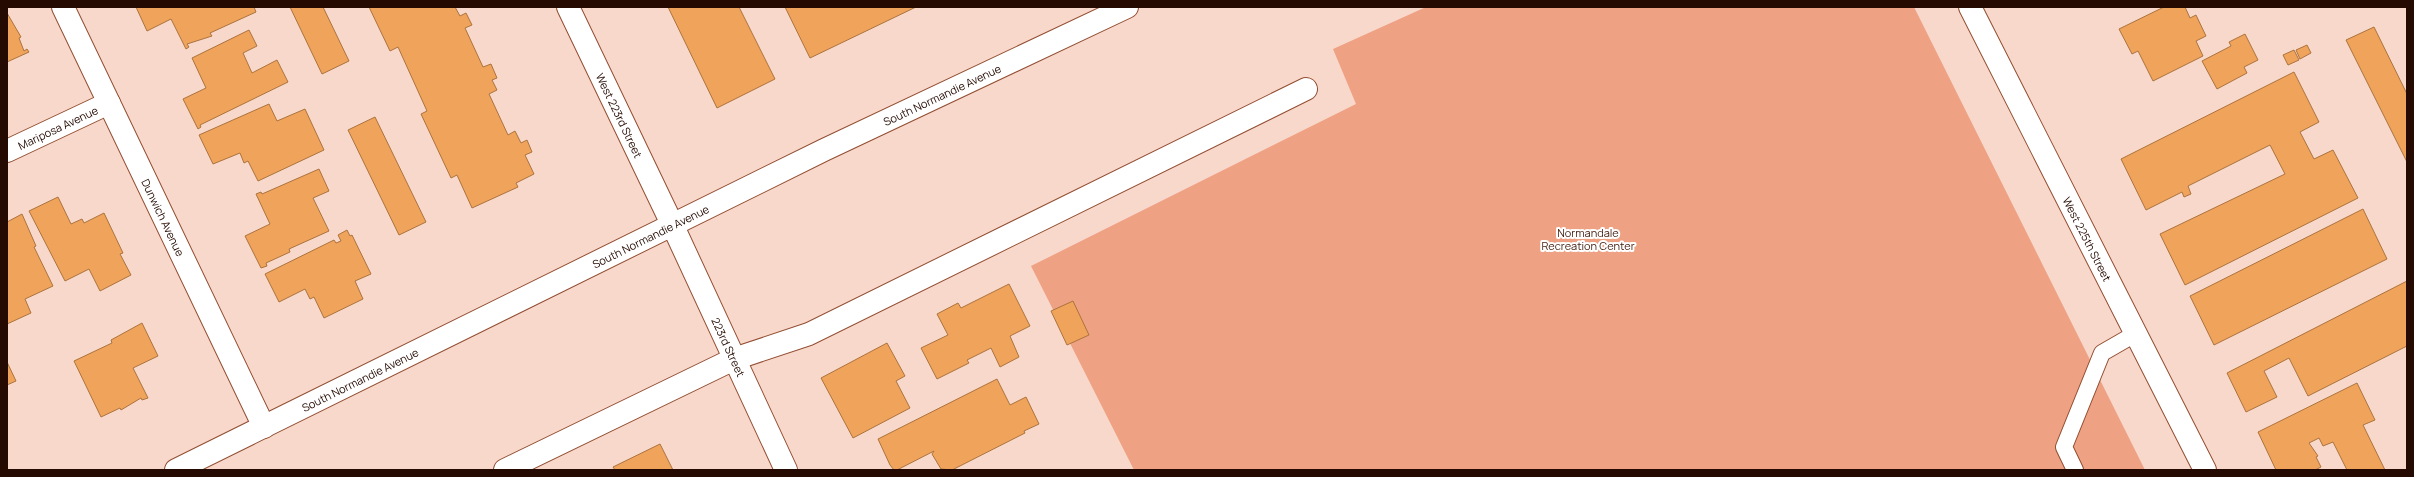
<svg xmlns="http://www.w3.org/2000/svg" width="2414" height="477" viewBox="0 0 2414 477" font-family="Manrope,sans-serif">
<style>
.green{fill:#eea183}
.building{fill:#efa35b;stroke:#ac733d}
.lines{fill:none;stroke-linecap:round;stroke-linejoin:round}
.service-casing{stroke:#924e32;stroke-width:18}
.minor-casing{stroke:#924e32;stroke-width:24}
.secondary-casing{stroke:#924e32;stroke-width:24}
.primary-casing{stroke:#924e32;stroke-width:24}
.service{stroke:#fff;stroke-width:16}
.minor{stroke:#fff;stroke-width:22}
.secondary{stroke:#fff;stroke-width:22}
.primary{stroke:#fff;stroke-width:22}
.labels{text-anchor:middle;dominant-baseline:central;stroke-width:4;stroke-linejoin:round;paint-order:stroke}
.street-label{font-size:11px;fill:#250a02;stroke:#fff}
.park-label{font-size:11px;fill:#441f10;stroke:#fff}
</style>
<rect width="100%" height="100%" fill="#f9d8cc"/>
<polygon class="green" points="1426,7 1914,7 2145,470 1134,470 1031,266 1356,104 1333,49"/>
<g class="building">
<polygon points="136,7 254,7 256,12 210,33 212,36 187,44 189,47 186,49 171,19 147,31"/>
<polygon points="290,7 323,7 349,61 322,74"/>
<polygon points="369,7 455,7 460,16 466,13 472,25 465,28 483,67 491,64 497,78 492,80 497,90 489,94 508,135 515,131 521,143 527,140 532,152 525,155 534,174 516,183 518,187 472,208 457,175 451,178 421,114 427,111 398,47 390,51"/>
<polygon points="668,7 739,7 775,79 717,108"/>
<polygon points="785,7 916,7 810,58"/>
<polygon points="2164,7 2185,7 2190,18 2196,15 2206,36 2196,41 2203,56 2153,81 2138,51 2132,54 2119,29"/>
<polygon points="7,13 21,37 19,38 24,51 27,49 29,52 7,62"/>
<polygon points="2374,27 2407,94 2407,162 2346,40"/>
<polygon points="249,30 257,46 243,53 252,73 277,60 288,82 200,125 201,127 198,129 183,99 206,88 192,58"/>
<polygon points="2245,34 2258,60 2244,67 2247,73 2217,89 2202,61 2231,46 2229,42"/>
<polygon points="2307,45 2311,53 2300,59 2296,50"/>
<polygon points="2294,50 2299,60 2288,65 2283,55"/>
<polygon points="2294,72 2319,122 2300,132 2314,159 2333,150 2358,198 2185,285 2160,234 2285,174 2270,145 2188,186 2191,194 2184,197 2182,192 2146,210 2121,159"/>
<polygon points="269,104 277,121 305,109 324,150 258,181 248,161 244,163 240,153 213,164 199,135"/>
<polygon points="375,117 426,222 399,235 348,130"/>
<polygon points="319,169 329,191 313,198 329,231 289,249 290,252 266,263 267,266 261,268 245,236 270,224 256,194 261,192 262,194"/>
<polygon points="58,197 71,224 82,219 84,223 104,213 123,253 120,254 131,275 100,291 89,269 65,281 29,211"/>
<polygon points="2363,209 2387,259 2214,345 2190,296"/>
<polygon points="22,214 36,246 34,247 53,286 25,299 31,313 7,324 7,222"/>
<polygon points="347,230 350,236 352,235 371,274 355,281 363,299 324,318 314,297 310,299 305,289 279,302 265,274 334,240 336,243 341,241 338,235"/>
<polygon points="2407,281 2407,346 2308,396 2289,358 2264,371 2277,397 2246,412 2227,373"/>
<polygon points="1009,284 1030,326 1010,336 1019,357 1000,367 991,348 967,360 969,363 937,379 921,348 948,335 937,314 958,303 961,308"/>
<polygon points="1073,301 1089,335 1067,345 1051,311"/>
<polygon points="142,323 158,356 133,368 148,398 142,400 141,398 121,410 120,408 101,417 74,361 112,343 111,340"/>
<polygon points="887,343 905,376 896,381 910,408 853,438 821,378"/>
<polygon points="7,362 16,381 7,385"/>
<polygon points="997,379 1010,405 1026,397 1039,424 1024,431 1025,433 952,470 941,469 932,454 934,451 897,470 894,470 890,465 878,439"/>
<polygon points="2357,383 2375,420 2363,425 2385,470 2347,470 2333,442 2323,446 2319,438 2309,443 2318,456 2316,457 2321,467 2315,470 2276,470 2258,432"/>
<polygon points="660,444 673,470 615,470 613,467"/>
</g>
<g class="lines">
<defs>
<polyline id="service" points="2075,470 2064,447 2102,353 2135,334"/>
<g id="minor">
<path id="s1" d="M63 7 264 427"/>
<path id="s2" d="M1970 7 2205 470"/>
<path id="s3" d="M7 151 109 103"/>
<polyline points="505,470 734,359 809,334 1306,89"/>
</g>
<g id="secondary">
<path id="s4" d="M568 7 672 224 786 470"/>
</g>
<g id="primary">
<path id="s5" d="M176 470 824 150 1127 7"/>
</g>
</defs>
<use href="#service" class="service-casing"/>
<use href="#minor" class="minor-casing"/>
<use href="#secondary" class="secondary-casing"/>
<use href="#primary" class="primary-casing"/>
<use href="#service" class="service"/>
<use href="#minor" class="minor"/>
<use href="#secondary" class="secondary"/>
<use href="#primary" class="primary"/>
</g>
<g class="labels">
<g class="street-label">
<text stroke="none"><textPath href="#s5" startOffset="853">South Normandie Avenue</textPath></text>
<text stroke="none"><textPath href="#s4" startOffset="120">West 223rd Street</textPath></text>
<text stroke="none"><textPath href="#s3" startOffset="56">Mariposa Avenue</textPath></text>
<text stroke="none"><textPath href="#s1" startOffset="233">Dunwich Avenue</textPath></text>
<text stroke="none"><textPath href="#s5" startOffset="529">South Normandie Avenue</textPath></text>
<text stroke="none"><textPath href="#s2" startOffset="260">West 225th Street</textPath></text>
<text stroke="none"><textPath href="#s4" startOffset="376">223rd Street</textPath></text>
<text stroke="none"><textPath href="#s5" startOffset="205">South Normandie Avenue</textPath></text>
</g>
<g class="park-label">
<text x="1588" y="232">Normandale<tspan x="1588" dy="13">Recreation Center</tspan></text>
</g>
</g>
<rect width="2414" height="477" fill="none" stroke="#250a02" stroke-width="16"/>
</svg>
